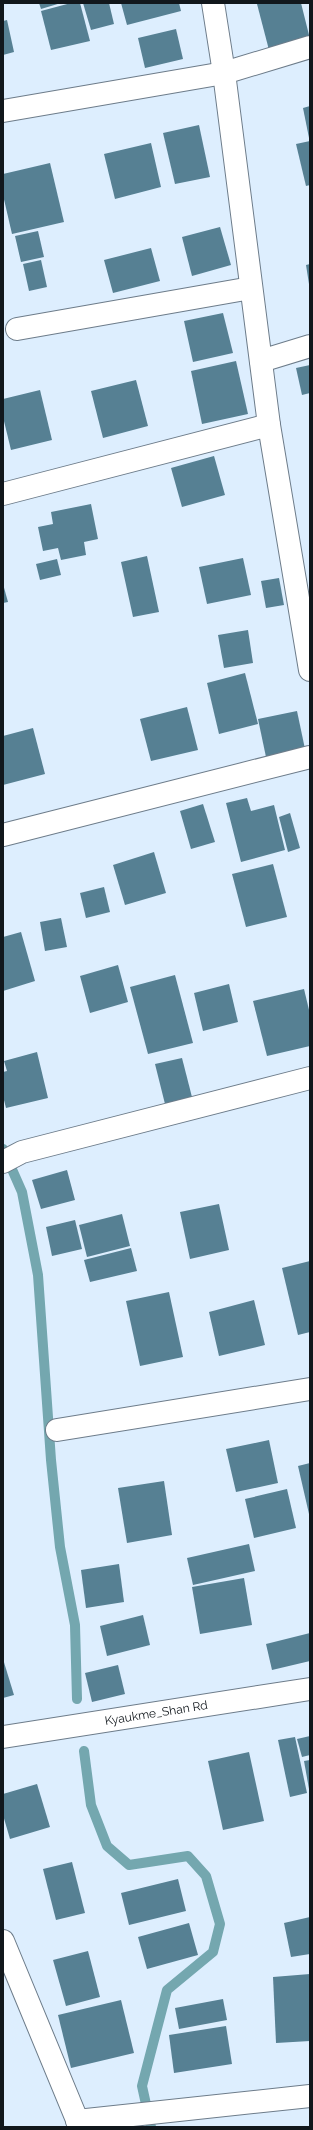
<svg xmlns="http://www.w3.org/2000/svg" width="313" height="2130" viewBox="0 0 313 2130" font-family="Raleway,sans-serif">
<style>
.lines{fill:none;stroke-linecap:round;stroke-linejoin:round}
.stream{stroke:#74a7af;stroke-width:10}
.building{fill:#568093}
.street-casing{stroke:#6d7c8a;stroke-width:24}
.street{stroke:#fff;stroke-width:22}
.labels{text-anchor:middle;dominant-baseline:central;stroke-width:4;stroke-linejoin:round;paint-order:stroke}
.street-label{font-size:12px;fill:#11171c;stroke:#f6f9fd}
</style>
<rect width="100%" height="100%" fill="#ddeefe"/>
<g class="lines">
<g class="stream">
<polyline points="3,1149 22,1192 38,1275 51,1460 60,1547 75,1625 77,1699"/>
<polyline points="84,1751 91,1805 107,1846 129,1865 188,1856 206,1876 220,1924 213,1952 167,1990 142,2086 151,2127"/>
</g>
</g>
<g class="building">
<polygon points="39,3 61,3 41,9"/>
<polygon points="71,3 80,3 90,41 51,50 41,11"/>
<polygon points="83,3 109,3 114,24 91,30"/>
<polygon points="121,3 179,3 181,11 127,25"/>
<polygon points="261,3 301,3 310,39 269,50 257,4"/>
<polygon points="7,20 14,52 3,55 3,21"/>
<polygon points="176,29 183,59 145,68 138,38"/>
<polygon points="310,106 310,138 309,138 303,108"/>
<polygon points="199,125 210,177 175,184 163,133"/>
<polygon points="310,141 310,185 306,186 296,144"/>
<polygon points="151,143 161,187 115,199 104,154"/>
<polygon points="50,163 64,222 12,234 3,195 3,174"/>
<polygon points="220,227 231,265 192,276 182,237"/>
<polygon points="38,231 44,257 21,262 15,236"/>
<polygon points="151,248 160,281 113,293 104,260"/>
<polygon points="41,260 47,287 29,291 23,264"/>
<polygon points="310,264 310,284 309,284 306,265"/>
<polygon points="223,313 233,353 193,362 184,321"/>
<polygon points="236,361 248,414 202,424 191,371"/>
<polygon points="310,365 310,393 302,395 296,368"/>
<polygon points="136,380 148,426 103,438 91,391"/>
<polygon points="40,390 52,440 11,450 3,417 3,399"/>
<polygon points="214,456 225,495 182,507 171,468"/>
<polygon points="91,504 98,539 84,542 86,555 61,560 58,548 43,551 38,527 53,524 51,512"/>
<polygon points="147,556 159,612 133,617 121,562"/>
<polygon points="243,558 251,595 207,604 199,567"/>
<polygon points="57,559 61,575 40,580 36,564"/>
<polygon points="279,578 284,605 266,608 261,581"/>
<polygon points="3,584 8,602 3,603"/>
<polygon points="248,630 253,663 224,668 218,635"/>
<polygon points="245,673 258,724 219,734 207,683"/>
<polygon points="187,707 198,750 151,761 140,719"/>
<polygon points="297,711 305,749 266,757 258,719"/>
<polygon points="33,728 45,774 3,785 3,736"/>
<polygon points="247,798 251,811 274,805 285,850 241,862 226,803"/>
<polygon points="203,804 215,842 191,849 180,811"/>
<polygon points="290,813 300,848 288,852 279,817"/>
<polygon points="154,852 166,893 125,905 113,865"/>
<polygon points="273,864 287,917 246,927 232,874"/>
<polygon points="104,887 110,912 86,918 80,893"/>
<polygon points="61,918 67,947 45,951 40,922"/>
<polygon points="21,932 35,981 3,991 3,937"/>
<polygon points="118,965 128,1002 90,1013 80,976"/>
<polygon points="175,975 193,1043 148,1054 130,987"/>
<polygon points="229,984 238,1022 203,1031 194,993"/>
<polygon points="304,989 310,1014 310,1046 267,1056 253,1001"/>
<polygon points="37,1052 48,1098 6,1108 3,1096 3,1072 7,1071 4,1061"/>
<polygon points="182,1058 193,1101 166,1108 155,1064"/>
<polygon points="67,1170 75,1200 41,1209 32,1180"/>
<polygon points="219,1204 229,1250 190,1259 180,1212"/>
<polygon points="122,1214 130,1246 87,1257 79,1225"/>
<polygon points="75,1220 82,1249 52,1256 46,1227"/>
<polygon points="131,1248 137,1271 90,1282 84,1260"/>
<polygon points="310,1261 310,1332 298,1335 282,1268"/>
<polygon points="169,1292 183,1357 140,1366 126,1301"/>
<polygon points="254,1300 265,1345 219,1356 209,1312"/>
<polygon points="269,1440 278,1483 236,1492 226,1449"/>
<polygon points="310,1463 310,1514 309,1514 298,1466"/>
<polygon points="164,1481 172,1535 127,1543 118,1488"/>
<polygon points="287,1489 296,1528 254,1538 245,1499"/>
<polygon points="249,1544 255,1571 193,1585 187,1558"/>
<polygon points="119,1564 124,1602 86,1608 81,1570"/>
<polygon points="244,1578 252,1625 200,1634 192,1587"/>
<polygon points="143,1615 150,1645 107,1656 100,1626"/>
<polygon points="310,1633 310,1661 272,1670 266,1644"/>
<polygon points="3,1659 14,1695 3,1698"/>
<polygon points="118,1665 125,1694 92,1702 85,1673"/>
<polygon points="310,1736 310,1755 302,1757 297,1739"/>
<polygon points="295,1737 307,1793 290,1797 278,1740"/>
<polygon points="249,1752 264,1821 223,1830 208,1761"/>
<polygon points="310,1760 310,1789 309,1789 304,1761"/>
<polygon points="37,1784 50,1827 10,1839 3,1815 3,1794"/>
<polygon points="72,1862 85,1913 56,1920 43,1869"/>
<polygon points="178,1879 186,1911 129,1925 121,1893"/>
<polygon points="310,1917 310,1954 291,1957 284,1923"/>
<polygon points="189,1923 198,1955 147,1969 138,1937"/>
<polygon points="88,1951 100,1997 66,2006 53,1960"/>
<polygon points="310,1974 310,2041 276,2043 273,1977"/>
<polygon points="223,1999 227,2020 179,2029 175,2008"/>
<polygon points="121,2000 134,2053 71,2068 58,2015"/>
<polygon points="226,2026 232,2064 174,2073 169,2035"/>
</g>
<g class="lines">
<defs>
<g id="street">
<polyline points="213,3 224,73 269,425 310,670"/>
<polyline points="3,111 224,73 310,47"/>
<polyline points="17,329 251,288"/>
<polyline points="261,361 310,346"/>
<polyline points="3,494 269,425"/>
<polyline points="3,835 310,757"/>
<polyline points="3,1162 22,1152 310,1078"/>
<polyline points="57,1430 310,1389"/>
<path id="s1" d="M3 1737 310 1689"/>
<polyline points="3,1941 80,2127"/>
<polyline points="77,2121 310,2096"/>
</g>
</defs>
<use href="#street" class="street-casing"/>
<use href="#street" class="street"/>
</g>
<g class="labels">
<g class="street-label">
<text stroke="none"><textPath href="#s1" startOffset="155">Kyaukme_Shan Rd</textPath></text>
</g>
</g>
<rect width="313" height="2130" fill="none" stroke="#11171c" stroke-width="8"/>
</svg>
